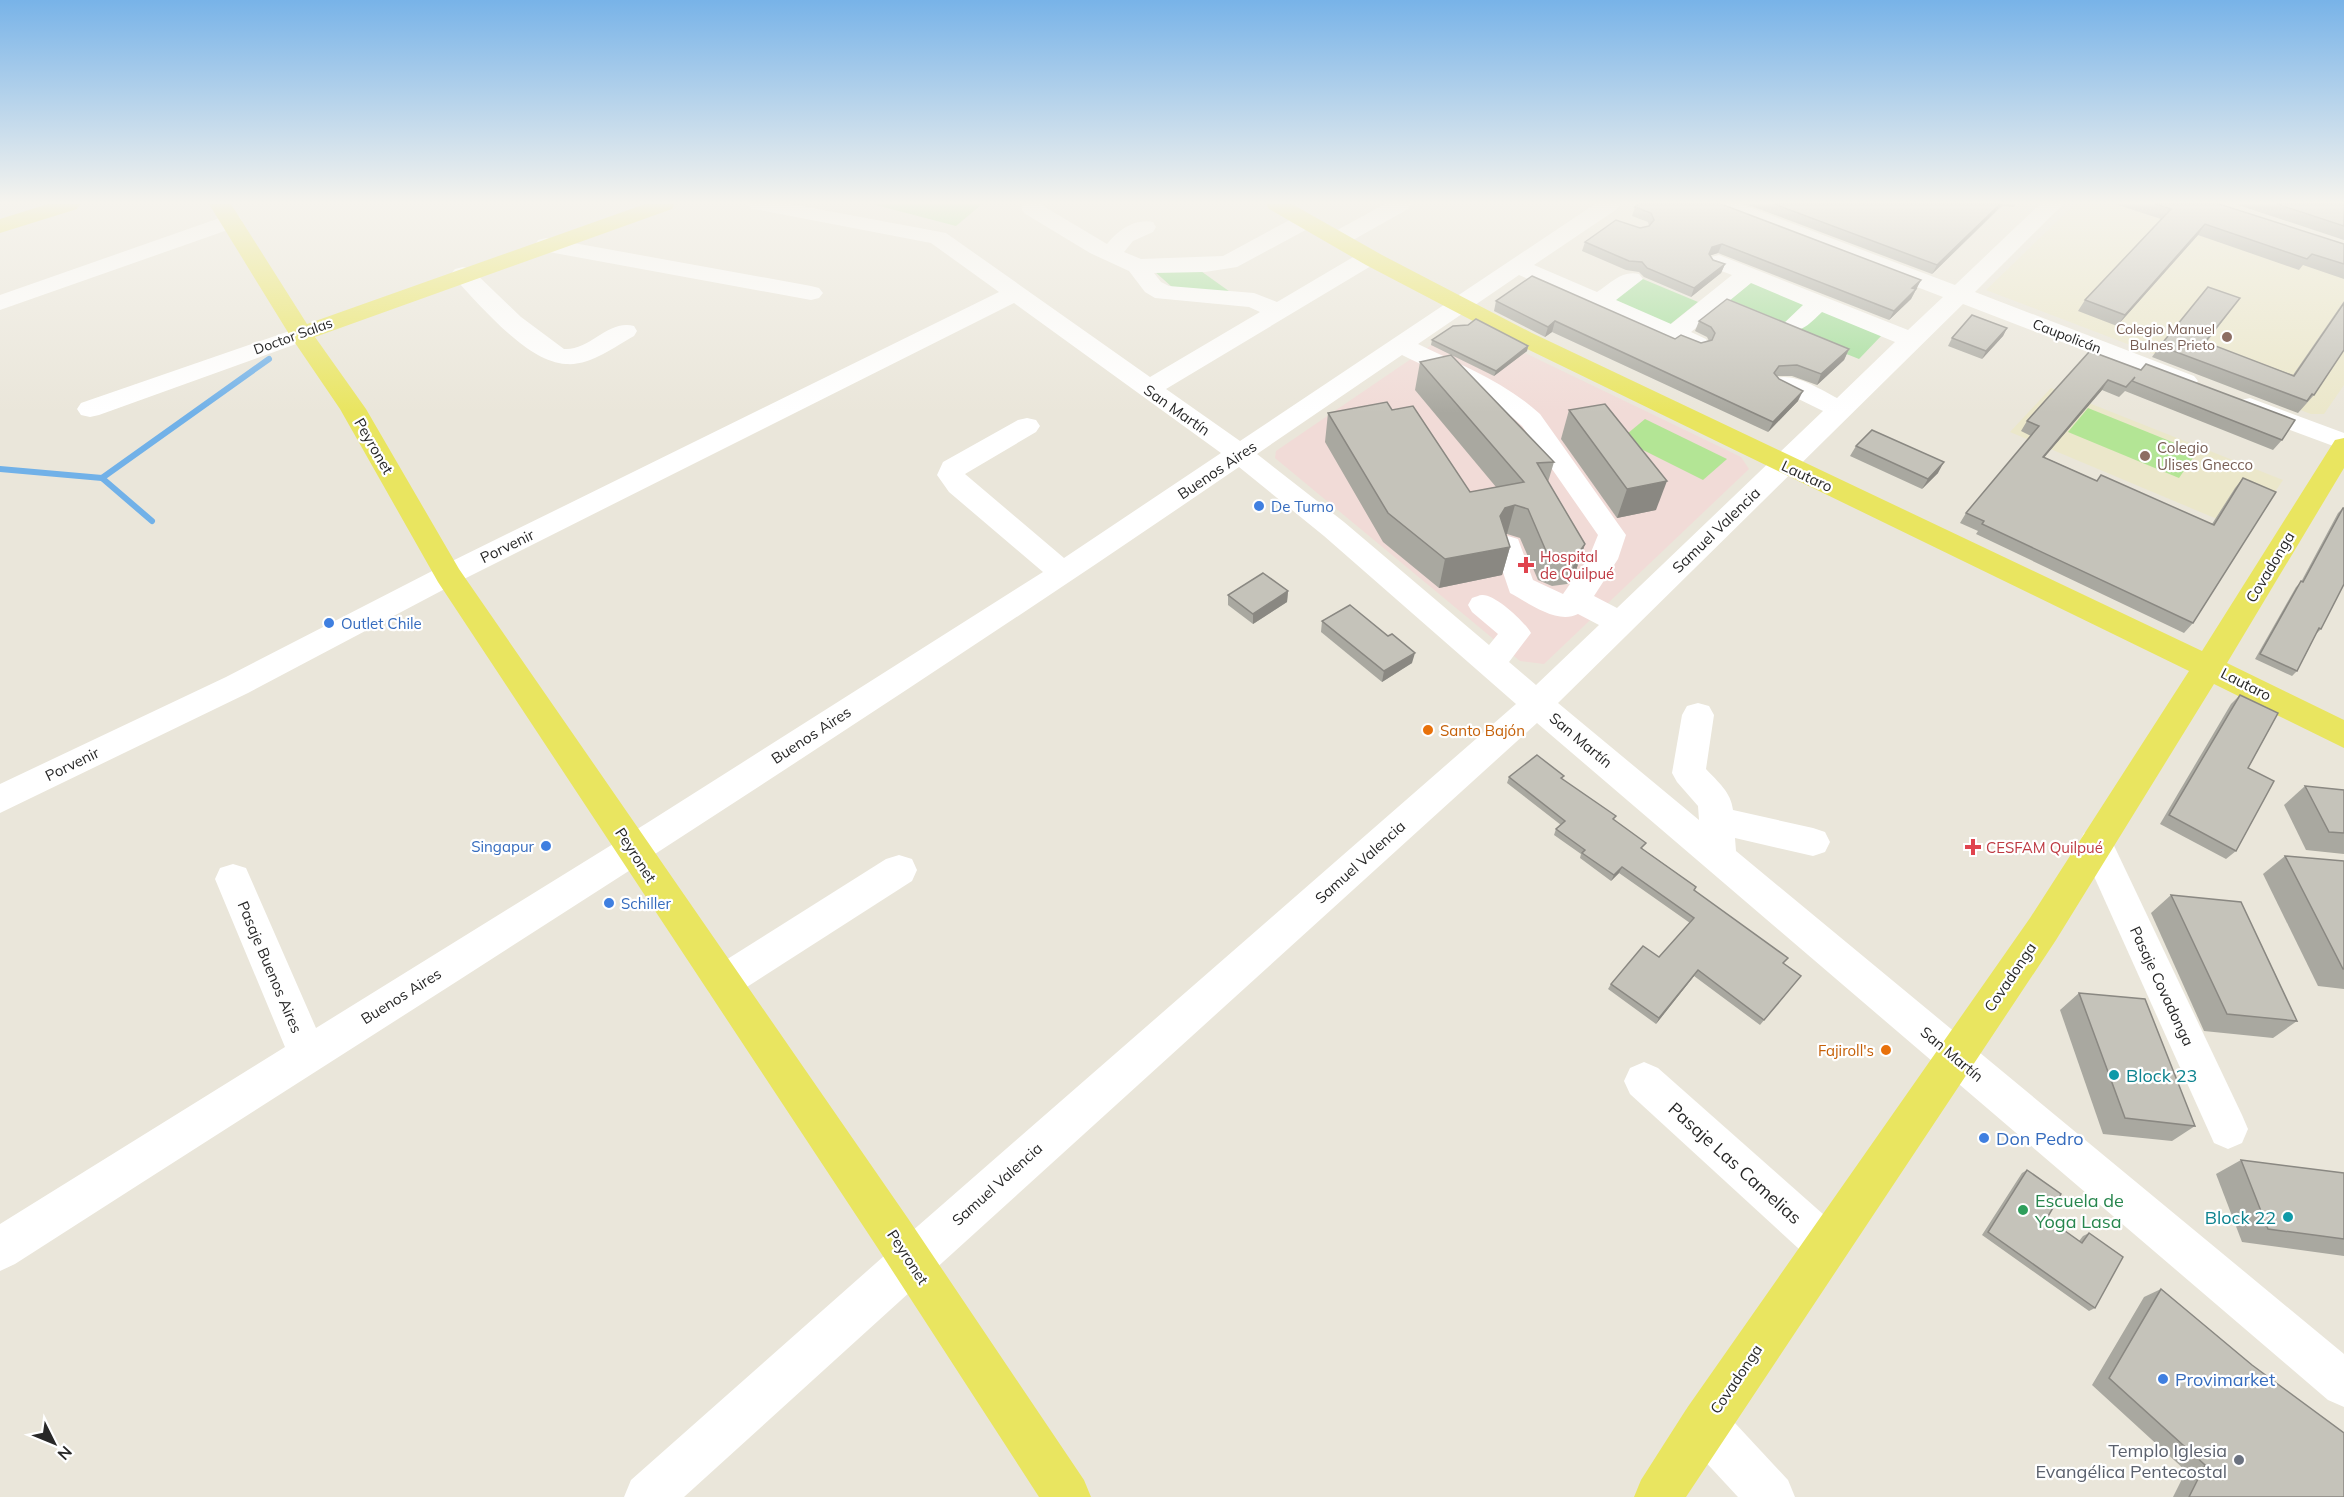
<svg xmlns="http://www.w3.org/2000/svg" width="2344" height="1497" viewBox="0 0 2344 1497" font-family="Mulish,sans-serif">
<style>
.education{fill:#ebe7ca}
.medical{fill:#f1dbd7}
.green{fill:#a2de99}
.pitch{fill:#b3e595}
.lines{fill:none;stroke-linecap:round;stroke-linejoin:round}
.stream{stroke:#71b1e8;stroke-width:6}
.minor{fill:#fff;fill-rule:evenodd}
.major{fill:#e9e560;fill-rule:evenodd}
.wall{fill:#a9a8a0}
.shaded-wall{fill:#8a8882}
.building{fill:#c5c3ba;stroke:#8a8882;stroke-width:1.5}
.education-dot{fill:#8d6e63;stroke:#fff;stroke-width:2}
.shop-dot{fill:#3f7fe0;stroke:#fff;stroke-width:2}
.health-dot{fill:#e0444e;stroke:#fff;stroke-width:2}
.food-dot{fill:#e8710a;stroke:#fff;stroke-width:2}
.culture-dot{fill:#0f9aa8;stroke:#fff;stroke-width:2}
.leisure-dot{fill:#2e9e5b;stroke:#fff;stroke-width:2}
.worship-dot{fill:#6b7280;stroke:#fff;stroke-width:2}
.labels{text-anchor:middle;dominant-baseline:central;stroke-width:4.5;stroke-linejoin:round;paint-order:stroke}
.far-education-label{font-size:14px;fill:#785e54;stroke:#fff;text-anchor:end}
.far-street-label{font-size:14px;fill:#282828;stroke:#fff}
.street-label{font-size:15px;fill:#282828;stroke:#fff}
.education-label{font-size:15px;fill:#785e54;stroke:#fff;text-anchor:start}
.shop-label{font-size:15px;fill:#366cbe;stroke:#fff;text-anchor:start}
.health-label{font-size:15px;fill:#be3a42;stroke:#fff;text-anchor:start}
.food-label{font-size:15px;fill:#c56008;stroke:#fff;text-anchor:start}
.near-culture-label{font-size:18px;fill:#0d838f;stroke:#fff;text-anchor:start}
.near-shop-label{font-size:18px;fill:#366cbe;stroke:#fff;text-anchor:start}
.near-street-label{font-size:18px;fill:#282828;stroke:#fff}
.near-leisure-label{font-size:18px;fill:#27864d;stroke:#fff;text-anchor:start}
.near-worship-label{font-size:18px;fill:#5b616d;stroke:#fff;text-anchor:end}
</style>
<rect width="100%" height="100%" fill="#eae6da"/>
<g class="education">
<polygon points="2075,204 2181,204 2344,258 2344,385 2324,414 2311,414 1986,290"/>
<polygon points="2051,388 2283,480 2248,532 2010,432"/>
</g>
<polygon class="medical" points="1471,327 1741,457 1749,469 1544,664 1520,661 1275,458 1276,451 1452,331"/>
<g class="green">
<polygon points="1198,269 1233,294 1172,287 1154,271"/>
<polygon points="1638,277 1698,302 1668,326 1609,301"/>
<polygon points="1753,281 1883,334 1859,359 1724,305"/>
</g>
<g class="pitch">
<polygon points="872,204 982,204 956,226"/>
<polygon points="2088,408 2197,452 2179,478 2068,432"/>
<polygon points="1645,419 1727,459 1703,480 1621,439"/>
</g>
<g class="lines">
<g class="stream">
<polyline points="0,469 102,478 152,521"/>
<polyline points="102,478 269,359"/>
</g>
<g class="minor">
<path d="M748 204H791L946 233 1150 377 1260 312 1249 307 1155 298 1145 292 1129 271 1090 253 1024 213 1021 208 1024 204H1040L1107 244C1118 230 1135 218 1153 222L1156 227 1153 232 1133 241 1124 252 1141 259 1223 256 1297 216 1305 214 1313 216 1316 221 1313 226 1237 267 1205 272 1154 273 1161 282 1169 286 1254 293 1277 302 1360 253 1368 251 1376 253 1379 258 1376 263 1166 389 1240 441 1595 204H1620L1617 209 1534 265 1597 292C1611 283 1622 270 1639 274L1643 279 1616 300 1671 324 1732 275 1711 267 1708 262 1711 257 1719 255 1908 330 1943 297 1714 209 1711 204H1741L1955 285 2040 204H2063L1975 292 2194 376 2198 381 2194 386 2185 389 2176 386 1963 304 1558 703 1699 820 1698 806 1677 782 1672 773 1682 715 1687 706 1698 703 1709 706 1714 715 1706 769C1718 782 1731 792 1733 810L1813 828 1825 832 1830 842 1825 852 1813 856 1735 838 1736 851 2344 1354V1407L2328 1400 1537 723 684 1497H624L631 1480 919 1225 1516 704 1324 536 1239 467C837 742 425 1001 15 1264L0 1271V1224L285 1047 215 879 220 868 233 864 246 868 316 1028 647 823 1043 572 949 492 937 475 943 462 1018 420 1027 418 1036 420 1040 426 1036 432 965 474 1064 558 1221 453 1014 303 458 582 248 693 0 813V784L226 677 438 568 999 292 931 243 759 210 751 209ZM1519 275 1697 351 1706 349 1709 344 1706 339 1691 332 1751 283 1803 305 1782 325 1785 330C1802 334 1810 323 1822 312L1895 342 1837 398C1819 389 1796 373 1776 378L1772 383 1776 388 1823 411 1617 608 1594 596 1618 559 1626 535 1540 414C1505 382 1461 365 1418 344ZM1402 355C1445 376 1487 393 1522 426L1598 535 1589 557 1563 594 1533 580 1518 539 1508 536 1498 539 1494 546 1510 593C1529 603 1557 625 1578 614L1599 625 1536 685 1509 662 1531 633C1525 622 1495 594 1482 595 1479 595 1476 597 1472 598L1468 605 1472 612 1498 634 1489 645 1344 522 1257 454Z"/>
<polygon points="1385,204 1411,204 1408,209 1346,244 1338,246 1330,244 1327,239 1330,234"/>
<polygon points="231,214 239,216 242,221 239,226 0,310 0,295"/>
<polygon points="546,238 811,286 819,288 823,293 819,298 811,300 538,250 535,245 538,240"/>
<path d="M463 267 471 269 521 317 564 349C590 351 608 319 634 326L637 331 634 336C614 347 590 366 566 364 527 362 481 306 455 279L451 274 455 269Z"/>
<polygon points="301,327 310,329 313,334 310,339 99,415 90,417 81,415 77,409 81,403"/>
<polygon points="2250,398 2344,433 2344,450 2241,412 2237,406 2241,400"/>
<polygon points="2096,829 2108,833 2242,1115 2248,1129 2242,1143 2228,1149 2214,1143 2079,843 2084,833"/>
<polygon points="899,855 912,859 917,870 912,881 736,994 723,999 710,994 704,982 710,970 886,859"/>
<polygon points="1644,1062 1658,1068 1841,1230 1848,1245 1841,1260 1826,1267 1811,1260 1630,1094 1624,1081 1630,1068"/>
<polygon points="1704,1401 1721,1408 1788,1480 1795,1497 1738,1497 1687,1442 1680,1425 1687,1408"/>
</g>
<g class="major">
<polygon points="48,204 80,204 77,209 0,233 0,219"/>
<polygon points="209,204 231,204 307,324 645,204 675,204 672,209 315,337 366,409 459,569 907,1217 1084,1480 1091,1497 1039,1497 877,1247 438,582 340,409 289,334"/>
<polygon points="1266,204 1292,204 1382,255 1532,333 2202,651 2335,440 2344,438 2344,468 2227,663 2344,720 2344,748 2214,684 2056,940 1686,1497 1634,1497 1641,1480 1687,1408 2030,918 2189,671 1515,343 1366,265 1269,209"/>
</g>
</g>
<g class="wall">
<polygon points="1746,204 2015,204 2014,207 2002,206 1932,274"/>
<polygon points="2115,204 2219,204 2344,244 2344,279 2303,265 2299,270 2198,235 2117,326 2078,311 2085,300 2161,219"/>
<polygon points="2235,204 2344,204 2344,240"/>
<polygon points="1635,207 1921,280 1911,299 1889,320 1718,253 1710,255 1713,260 1725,264 1721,273 1691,297 1644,277 1639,272 1626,270 1582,251 1585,242 1649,226 1648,222 1632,216"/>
<polygon points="1496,301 1675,339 1701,343 1709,341 1707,337 1695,331 1699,321 1849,349 1844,360 1817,385 1792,376 1777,376 1798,401 1768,432 1552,332 1545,337 1494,311"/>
<polygon points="2344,301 2344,350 2314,395 2298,413 2152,357 2160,346 2231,310 2206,343 2293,375"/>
<polygon points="2007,328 2003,336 1982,359 1948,346 1952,338"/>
<polygon points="1432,340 1528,346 1527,351 1494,376 1431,345"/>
<polygon points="2090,351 2282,440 2273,450 2125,391 2119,397 2102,390 2044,457 2097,481 2212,524 2235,488 2243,478 2193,623 2184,633 1976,534 1978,531 1960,523 1966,513 2031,436 2021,431 2027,421"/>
<polygon points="1420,362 1554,462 1548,482 1585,544 1575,573 1567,584 1552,586 1538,580 1520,538 1507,534 1506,534 1510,547 1502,575 1439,588 1383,542 1325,442 1328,413 1392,410 1470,492 1496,487 1415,390"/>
<polygon points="1569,410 1656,510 1617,518 1561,439"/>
<polygon points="1856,446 1938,473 1922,489 1850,456"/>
<polygon points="2343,508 2321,629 2316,634 2297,671 2292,676 2255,659 2296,587 2301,582 2338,513"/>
<polygon points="1288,591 1287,602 1253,624 1228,605 1228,595"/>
<polygon points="1322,621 1412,663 1382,682 1321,632"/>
<polygon points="2240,695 2236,851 2226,859 2160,824 2231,704"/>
<polygon points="1564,776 1562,779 1614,820 1643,849 1696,887 1694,890 1784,964 1801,976 1760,1025 1694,976 1656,1024 1608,989 1611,984 1659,957 1690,923 1619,873 1611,881 1580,858 1581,854 1554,835 1556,829 1561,825 1507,783 1509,777"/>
<polygon points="2305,786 2344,790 2344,854 2306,850 2284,805"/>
<polygon points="2285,856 2344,861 2344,989 2318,986 2263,874"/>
<polygon points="2171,895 2297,1021 2273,1038 2204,1031 2151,913"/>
<polygon points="2079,993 2195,1126 2172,1141 2103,1134 2060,1010"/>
<polygon points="2241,1160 2344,1173 2344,1256 2242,1242 2216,1174"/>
<polygon points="2027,1170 2047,1218 2079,1241 2083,1236 2089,1233 2095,1308 2089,1311 1982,1235 2022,1173"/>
<polygon points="2161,1289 2344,1497 2173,1497 2186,1471 2092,1385 2144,1297"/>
</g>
<g class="shaded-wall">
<polygon points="2000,204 2003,204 1932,274 1937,265"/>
<polygon points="2205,224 2198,235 2117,326 2125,315"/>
<polygon points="1722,244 1718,253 1709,256 1712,247"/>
<polygon points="1725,264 1721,273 1691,297 1694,288"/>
<polygon points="1921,280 1911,299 1889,320 1894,311 1912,288"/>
<polygon points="1555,321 1552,332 1545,337 1548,327"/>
<polygon points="2007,328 2003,336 1982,359 1986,351"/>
<polygon points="1528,346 1527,351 1494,376 1496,371"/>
<polygon points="1849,349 1844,360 1817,385 1821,374"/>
<polygon points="2108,380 2102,390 2036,467 2043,457"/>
<polygon points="1803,391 1798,401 1768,432 1773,422"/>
<polygon points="1944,462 1938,473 1922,489 1928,479"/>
<polygon points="1667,481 1656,510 1617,518 1627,489"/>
<polygon points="1515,505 1507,534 1497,537 1500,516 1505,508"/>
<polygon points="1585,544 1575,573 1567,584 1577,555"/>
<polygon points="1510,547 1502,575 1439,588 1445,559"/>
<polygon points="1288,591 1287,602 1253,624 1253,614"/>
<polygon points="1415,653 1412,663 1382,682 1384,671"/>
<polygon points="1622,867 1619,873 1611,881 1614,875"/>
<polygon points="1698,970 1694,976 1656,1024 1659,1018"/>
</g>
<g class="building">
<polygon points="1639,204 1721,204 1921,280 1912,288 1916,289 1894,311 1722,244 1712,247 1709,254 1713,260 1725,264 1694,288 1647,268 1642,262 1629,261 1585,242 1616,220 1640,228 1649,226 1654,220 1651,213 1635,207"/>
<polygon points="1774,204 2000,204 1937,265"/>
<polygon points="2155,204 2219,204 2344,244 2344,264 2312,254 2307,259 2205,224 2125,315 2085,300 2171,209"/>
<polygon points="2277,204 2344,204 2344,226"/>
<polygon points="1532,276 1675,339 1681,335 1701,343 1712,340 1715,333 1711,327 1699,321 1727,299 1849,349 1821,374 1797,365 1779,366 1774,373 1779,379 1803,391 1773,422 1555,321 1548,327 1496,301"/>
<polygon points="2208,287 2240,298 2205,342 2294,376 2344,303 2344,350 2314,395 2312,394 2307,401 2160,346"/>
<polygon points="1972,315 2007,328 1986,351 1952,338"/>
<polygon points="1476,319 1528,346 1496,371 1432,340 1453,326 1468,325"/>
<polygon points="2090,351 2141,370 2146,364 2295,420 2282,440 2132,381 2135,377 2126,387 2108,380 2043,457 2097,481 2101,475 2214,525 2243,478 2276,492 2193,623 1982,524 1984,521 1966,513 2039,426 2027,421"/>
<polygon points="1451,355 1554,462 1537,463 1585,544 1577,555 1561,558 1546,551 1528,509 1515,505 1505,508 1500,516 1510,547 1445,559 1388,513 1328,413 1387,402 1392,410 1413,406 1470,492 1524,482 1420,362"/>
<polygon points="1605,404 1667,481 1627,489 1569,410"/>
<polygon points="1872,430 1944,462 1928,479 1856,446"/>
<polygon points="2343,508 2344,508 2344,584 2321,629 2319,628 2297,671 2260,654 2301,581 2303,582"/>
<polygon points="1263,573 1288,591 1253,614 1228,595"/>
<polygon points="1350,605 1388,636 1392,634 1415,653 1384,671 1322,621"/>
<polygon points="2240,695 2278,713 2248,768 2274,781 2236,851 2169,815"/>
<polygon points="1537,755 1564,776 1561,778 1616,816 1613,819 1646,843 1641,848 1696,887 1694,890 1788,958 1783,963 1801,976 1764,1020 1698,970 1659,1018 1611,984 1643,946 1659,957 1694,918 1622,867 1614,875 1582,853 1585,850 1556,829 1565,821 1509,777"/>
<polygon points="2305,786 2344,790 2344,833 2329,832"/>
<polygon points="2285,856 2344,861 2344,969 2343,969"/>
<polygon points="2171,895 2241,902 2297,1021 2227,1014"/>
<polygon points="2079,993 2145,999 2195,1126 2125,1118"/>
<polygon points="2241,1160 2344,1173 2344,1239 2268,1229"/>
<polygon points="2027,1170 2061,1194 2047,1218 2082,1243 2089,1233 2123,1257 2095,1308 1988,1232"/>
<polygon points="2161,1289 2252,1365 2344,1433 2344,1497 2189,1497 2205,1465 2109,1378"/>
</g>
<linearGradient id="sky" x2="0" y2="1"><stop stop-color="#78b3e8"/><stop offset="0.49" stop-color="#f6f4ee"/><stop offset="1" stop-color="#f6f4ee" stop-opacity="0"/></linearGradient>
<rect width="2344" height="413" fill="url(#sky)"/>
<g class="education-dot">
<circle cx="2227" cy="337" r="6"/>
<circle cx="2145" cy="456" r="6"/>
</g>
<g class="shop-dot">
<circle cx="1259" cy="506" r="6"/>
<circle cx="329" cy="623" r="6"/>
<circle cx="546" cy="846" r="6"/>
<circle cx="609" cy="903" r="6"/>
<circle cx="1984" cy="1138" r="6"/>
<circle cx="2163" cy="1379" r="6"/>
</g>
<g class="health-dot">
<path d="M1523 556h6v6h6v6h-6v6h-6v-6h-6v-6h6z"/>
<path d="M1970 838h6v6h6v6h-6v6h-6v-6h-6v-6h6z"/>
</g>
<g class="food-dot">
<circle cx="1428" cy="730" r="6"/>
<circle cx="1886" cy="1050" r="6"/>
</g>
<g class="culture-dot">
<circle cx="2114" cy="1075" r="6"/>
<circle cx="2288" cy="1217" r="6"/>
</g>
<circle class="leisure-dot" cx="2023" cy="1210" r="6"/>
<circle class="worship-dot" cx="2239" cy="1460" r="6"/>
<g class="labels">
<g class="far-education-label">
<text x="2215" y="329">Colegio Manuel<tspan x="2215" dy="16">Bulnes Prieto</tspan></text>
</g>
<g class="far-street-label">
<text transform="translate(293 336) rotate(-20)">Doctor Salas</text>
<text transform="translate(2067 336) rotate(21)">Caupolicán</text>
</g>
<g class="street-label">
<text transform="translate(1177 410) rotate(35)">San Martín</text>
<text transform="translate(374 446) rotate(60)">Peyronet</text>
<text transform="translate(1217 470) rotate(-34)">Buenos Aires</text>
<text transform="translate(1807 476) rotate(25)">Lautaro</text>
<text transform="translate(1716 530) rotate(-44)">Samuel Valencia</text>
<text transform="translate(507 546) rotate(-26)">Porvenir</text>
<text transform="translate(2270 567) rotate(-59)">Covadonga</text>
<text transform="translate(2246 684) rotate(27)">Lautaro</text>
<text transform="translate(811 735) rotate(-33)">Buenos Aires</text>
<text transform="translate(1581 740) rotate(40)">San Martín</text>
<text transform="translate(72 764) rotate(-26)">Porvenir</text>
<text transform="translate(636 855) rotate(57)">Peyronet</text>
<text transform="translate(1360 862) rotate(-42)">Samuel Valencia</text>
<text transform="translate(270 967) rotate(67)">Pasaje Buenos Aires</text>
<text transform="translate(2010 977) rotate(-56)">Covadonga</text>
<text transform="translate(2162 986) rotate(65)">Pasaje Covadonga</text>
<text transform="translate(401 996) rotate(-32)">Buenos Aires</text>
<text transform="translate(1952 1054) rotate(40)">San Martín</text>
<text transform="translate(997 1184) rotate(-42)">Samuel Valencia</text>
<text transform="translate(908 1257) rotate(57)">Peyronet</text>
<text transform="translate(1736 1379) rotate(-56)">Covadonga</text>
</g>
<g class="education-label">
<text x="2157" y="447">Colegio<tspan x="2157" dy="17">Ulises Gnecco</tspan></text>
</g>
<g class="shop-label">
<text x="1271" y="506">De Turno</text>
<text x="341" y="623">Outlet Chile</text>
<text x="534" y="846" text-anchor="end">Singapur</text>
<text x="621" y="903">Schiller</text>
</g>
<g class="health-label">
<text x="1540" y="556">Hospital<tspan x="1540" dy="17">de Quilpué</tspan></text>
<text x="1986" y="847">CESFAM Quilpué</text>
</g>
<g class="food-label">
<text x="1440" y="730">Santo Bajón</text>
<text x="1874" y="1050" text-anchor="end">Fajiroll's</text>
</g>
<g class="near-culture-label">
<text x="2126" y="1075">Block 23</text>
<text x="2276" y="1217" text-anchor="end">Block 22</text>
</g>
<g class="near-shop-label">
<text x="1996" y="1138">Don Pedro</text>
<text x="2175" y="1379">Provimarket</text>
</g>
<g class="near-street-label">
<text transform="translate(1735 1163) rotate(42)">Pasaje Las Camelias</text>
</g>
<g class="near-leisure-label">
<text x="2035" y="1200">Escuela de<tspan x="2035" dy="21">Yoga Lasa</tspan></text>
</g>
<g class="near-worship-label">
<text x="2227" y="1450">Templo Iglesia<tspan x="2227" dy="21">Evangélica Pentecostal</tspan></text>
</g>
</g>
<g transform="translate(54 1443) rotate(133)" stroke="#ffffff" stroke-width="4.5" paint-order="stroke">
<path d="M0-4.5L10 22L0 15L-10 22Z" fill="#282828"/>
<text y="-9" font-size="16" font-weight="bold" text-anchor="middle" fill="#282828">N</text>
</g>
</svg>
